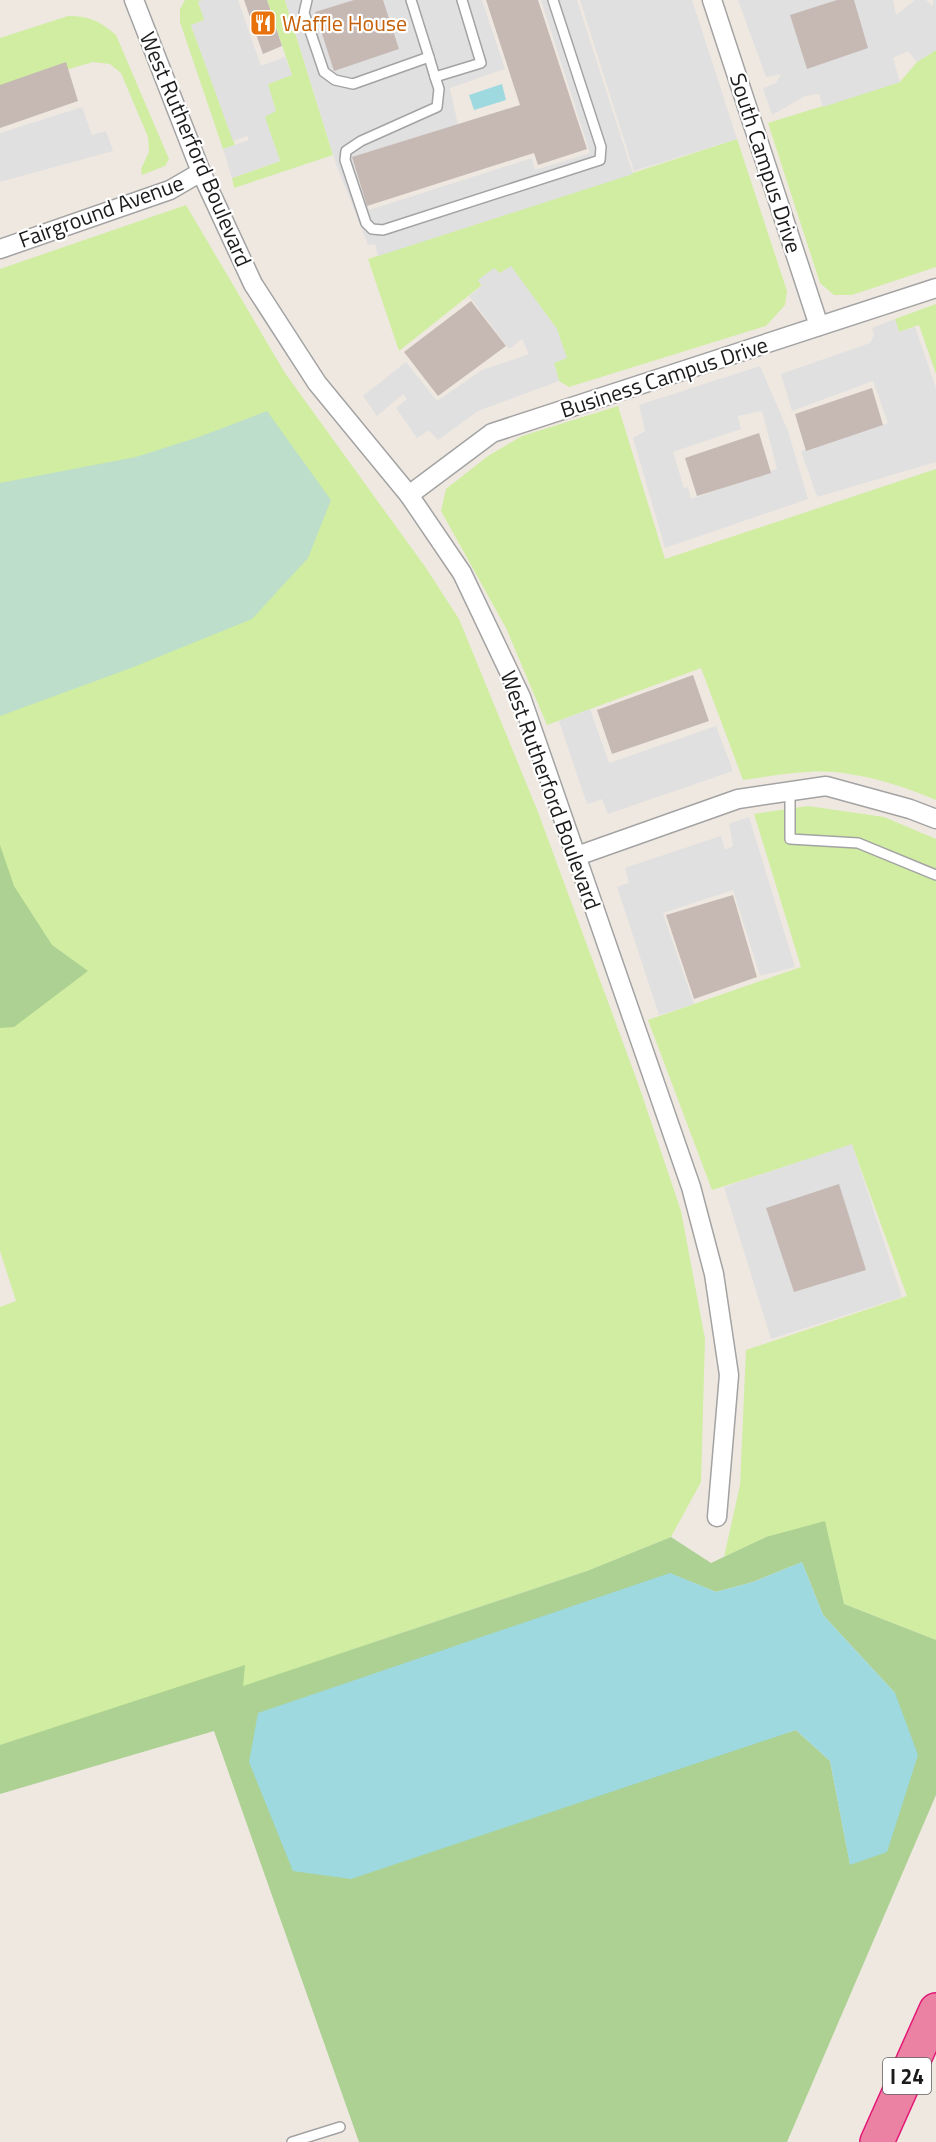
<svg xmlns="http://www.w3.org/2000/svg" width="936" height="2142" viewBox="0 0 936 2142" font-family="'Titillium Web',sans-serif">
<style>
.grass{fill:#d0eda2}
.forest{fill:#acd192;fill-rule:evenodd}
.wetland{fill:#bddeca}
.parking{fill:#e0e0e0;fill-rule:evenodd}
.water{fill:#9ed9e0}
.building{fill:#c6b9b4}
.lines{fill:none;stroke-linecap:round;stroke-linejoin:round}
.service-casing{stroke:#a3a3a3;stroke-width:12}
.minor-casing{stroke:#a3a3a3;stroke-width:21}
.motorway-casing{stroke:#e31776;stroke-width:36}
.service{stroke:#fff;stroke-width:9}
.minor{stroke:#fff;stroke-width:18}
.motorway{stroke:#ec82a3;stroke-width:33}
.labels{text-anchor:middle;dominant-baseline:central;stroke-width:4.5;stroke-linejoin:round;paint-order:stroke}
.shield{fill:#fff;stroke:#606060;stroke-width:1.5}
.shield-label{font-size:21px;font-weight:bold;fill:#1c1c1c}
.food-label{font-size:22px;fill:#c56008;stroke:#fff;text-anchor:start}
.street-label{font-size:22px;fill:#1c1c1c;stroke:#fff}
</style>
<rect width="100%" height="100%" fill="#efe8e1"/>
<g class="grass">
<polygon points="185,0 203,0 198,2 205,20 191,25 235,145 223,149 180,22 180,9"/>
<polygon points="267,0 285,0 333,155 234,188 232,178 280,161 264,116 268,84 292,75"/>
<path d="M68 16C89 16 100 21 116 35L169 159 165 166 142 175 141 169 149 152 148 137 121 73 110 64 93 62 0 89V38Z"/>
<polygon points="936,50 936,267 852,295 834,295 820,283 768,123 900,82 917,62"/>
<polygon points="737,139 787,291 785,305 766,326 569,387 559,381 554,363 567,357 500,273 478,280 482,285 399,351 368,259"/>
<polygon points="186,205 285,373 426,568 459,619 538,812 639,1086 681,1211 705,1339 701,1482 671,1537 587,1571 203,1700 0,1755 0,1307 16,1301 0,1251 0,269"/>
<polygon points="936,304 936,374 919,325 899,332 895,319"/>
<path d="M618 406 665 559 936 469V800C897 784 851 769 808 772 787 773 765 777 743 780L701 668 547 725 506 628 441 511 446 489 488 456 522 436Z"/>
<polygon points="808,806 884,817 936,839 936,1640 844,1604 766,1537 724,1557 740,1485 746,1350 907,1296 852,1145 712,1190 648,1020 801,967 754,814"/>
</g>
<g class="forest">
<polygon points="0,845 14,886 52,945 88,971 14,1027 0,1028"/>
<path d="M825 1521 844 1604 936 1640V1795L787 2142H359L214 1731 0 1794V1745L245 1665 243 1686 587 1571 671 1537 711 1563 766 1537ZM802 1562 823 1615 895 1693 850 1864 830 1761 796 1730 753 1743 669 1573 716 1592 753 1582Z"/>
</g>
<polygon class="wetland" points="267,411 331,500 308,558 252,619 131,668 0,716 0,483 136,457 199,437"/>
<g class="parking">
<polygon points="203,0 238,0 261,66 285,57 292,75 268,84 276,111 265,117 280,161 232,178 223,149 249,140 247,136 233,141 191,25 204,20 198,1"/>
<polygon points="285,0 482,0 505,69 450,88 458,125 353,159 369,210 532,158 535,170 590,153 541,0 577,0 633,174 378,256 375,244 368,245 336,164"/>
<polygon points="580,0 692,0 737,139 634,171"/>
<polygon points="738,0 893,0 896,15 915,0 926,0 933,6 933,0 936,0 936,50 917,62 908,51 893,58 900,82 823,107 819,94 805,96 772,115 763,88 776,83 781,74 766,77"/>
<polygon points="82,107 92,135 106,131 113,151 0,182 0,133"/>
<polygon points="511,266 557,329 567,358 554,363 559,381 478,411 438,440 429,430 417,438 396,408 407,399 403,394 377,416 363,396 406,362 437,401 482,370 529,354 522,339 509,349 469,296 482,286 478,280 494,268 500,273"/>
<polygon points="895,319 899,332 915,327 936,388 936,462 817,497 801,451 888,423 873,381 792,411 781,374 870,343 874,335 872,328"/>
<path d="M760 366 788 431 808 499 665 548 633 438 645 431 639 405ZM762 411 777 469 691 499 688 487 684 488 673 452 741 429 738 416Z"/>
<polygon points="590,709 609,763 716,726 733,771 608,814 602,799 587,804 559,721"/>
<polygon points="749,817 795,967 760,976 733,890 663,913 694,1004 659,1015 617,887 629,883 625,868 721,836 725,850 733,846 729,824"/>
<polygon points="852,1144 902,1297 771,1339 724,1187"/>
</g>
<g class="water">
<polygon points="502,84 506,100 474,110 469,95"/>
<polygon points="802,1562 823,1615 895,1693 918,1755 887,1852 850,1865 830,1761 796,1730 351,1879 293,1871 249,1762 258,1713 670,1573 716,1592 753,1582"/>
</g>
<g class="building">
<polygon points="244,0 267,0 282,46 263,54"/>
<polygon points="354,0 383,0 399,49 334,71 315,12"/>
<polygon points="486,0 538,0 587,149 538,165 534,153 367,206 352,157 520,105"/>
<polygon points="837,0 854,0 868,48 807,69 790,15"/>
<polygon points="66,62 78,101 0,128 0,85"/>
<polygon points="471,301 506,346 438,396 404,352"/>
<polygon points="872,388 883,425 806,451 795,414"/>
<polygon points="759,433 771,473 697,496 685,458"/>
<polygon points="693,675 709,721 612,754 597,710"/>
<polygon points="733,895 757,977 694,999 666,915"/>
<polygon points="839,1184 866,1270 794,1292 766,1208"/>
</g>
<g class="lines">
<defs>
<g id="service">
<polyline points="307,0 304,13 324,72 335,80 353,84 429,57 435,77"/>
<polyline points="411,0 429,57"/>
<polyline points="462,0 481,63 435,77 439,89 437,107 361,141 346,151 345,160 366,223 372,229 383,230 600,160 601,147 553,0"/>
<polyline points="790,791 790,839 858,843 936,875"/>
<polyline points="292,2142 340,2127"/>
</g>
<g id="minor">
<polyline points="134,0 201,172 253,284 317,383 409,495 462,573 521,697 691,1187 714,1274 729,1375 717,1517"/>
<polyline points="712,0 819,326"/>
<polyline points="0,249 170,190 201,172"/>
<polyline points="409,495 492,433 936,288"/>
<polyline points="577,856 738,799 826,786 910,809 936,819"/>
</g>
<polyline id="motorway" points="877,2142 936,2010"/>
</defs>
<use href="#service" class="service-casing"/>
<use href="#minor" class="minor-casing"/>
<use href="#motorway" class="motorway-casing"/>
<use href="#service" class="service"/>
<use href="#minor" class="minor"/>
<use href="#motorway" class="motorway"/>
</g>
<defs>
<symbol id="restaurant-square" viewBox="-11 -11 22 22"><rect x="-9" y="-9" width="18" height="18" rx="4" fill="#e8710a" stroke="#fff"/><path d="M-5-6h1v4h1v-4h1v4h1v-4h1v5L-1.5 .5V6h-2V.5L-5-1ZM5-6V6H3V1.5H1.5Q1.5-4 5-6Z" fill="#fff"/></symbol>
</defs>
<g fill-rule="evenodd">
<use href="#restaurant-square" x="248" y="8" width="30" height="30"/>
</g>
<g class="labels">
<rect class="shield" x="883" y="2058" width="48" height="36" rx="4.5"/>
<g class="shield-label">
<text x="907" y="2076">I 24</text>
</g>
<g class="food-label">
<text x="282" y="23">Waffle House</text>
</g>
<g class="street-label">
<text transform="translate(196 149) rotate(67)">West Rutherford Boulevard</text>
<text transform="translate(766 163) rotate(72)">South Campus Drive</text>
<text transform="translate(101 211) rotate(-20)">Fairground Avenue</text>
<text transform="translate(664 377) rotate(-18)">Business Campus Drive</text>
<text transform="translate(551 790) rotate(70)">West Rutherford Boulevard</text>
</g>
</g>
</svg>
